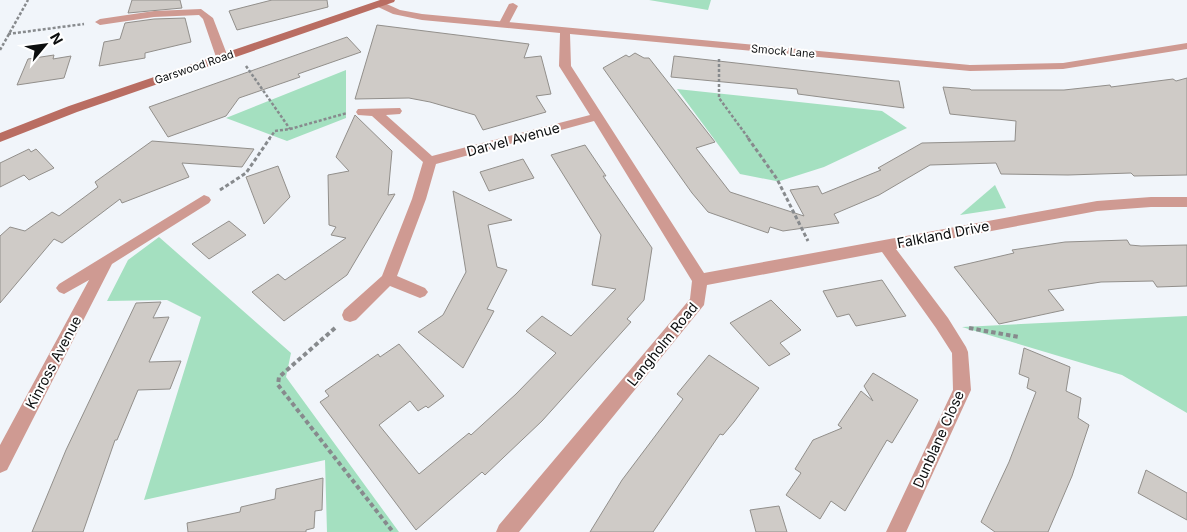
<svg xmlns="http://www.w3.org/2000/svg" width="1187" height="532" viewBox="0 0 1187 532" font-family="Inter,sans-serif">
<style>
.green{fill:#a4e0c0}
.building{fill:#cfcbc7;stroke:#928f8b}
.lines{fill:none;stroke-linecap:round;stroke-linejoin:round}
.path-far2{stroke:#878a8d;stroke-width:2.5;stroke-dasharray:3 2;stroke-linecap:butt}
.path-far1{stroke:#878a8d;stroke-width:3;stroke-dasharray:4 2.5;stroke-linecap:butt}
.path{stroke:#878a8d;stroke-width:4;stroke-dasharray:4.5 3;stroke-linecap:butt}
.lane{fill:#cf9a92;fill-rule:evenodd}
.street{fill:#cf9a92;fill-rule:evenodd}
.secondary{fill:#b96d62;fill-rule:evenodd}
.labels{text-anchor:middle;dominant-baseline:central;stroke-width:4;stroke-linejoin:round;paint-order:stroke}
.far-street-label{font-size:11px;fill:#0c0e0f;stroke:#fff}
.street-label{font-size:14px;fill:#0c0e0f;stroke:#fff}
</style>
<rect width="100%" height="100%" fill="#f1f5fa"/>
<g class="green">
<polygon points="649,0 711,0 708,10"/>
<polygon points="346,70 346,118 287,141 226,118"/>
<polygon points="677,89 882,111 907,128 824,167 780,181 776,181 740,174"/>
<polygon points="995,185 1006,208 960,215"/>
<polygon points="159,237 291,353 286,377 399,532 327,532 325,460 144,500 201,317 167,300 107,301 128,260"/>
<polygon points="1187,316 1187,413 1122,375 962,327"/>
</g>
<g class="building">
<polygon points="132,0 180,0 182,8 128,13"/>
<polygon points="272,0 327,0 328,7 237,30 229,11"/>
<polygon points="185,18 191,42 145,53 145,58 99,66 104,42 120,39 125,23 154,19"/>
<polygon points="377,25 529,44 524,58 541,56 551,94 536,96 546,112 483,130 475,115 430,102 409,98 355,99"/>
<polygon points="347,37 361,52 298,74 300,77 239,98 226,116 168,137 149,107"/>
<polygon points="635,53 644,58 649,58 715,142 696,148 730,192 804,216 790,190 818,186 822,194 881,170 878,168 922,143 1015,141 1016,121 950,114 943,87 970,89 971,90 1064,90 1110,85 1111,87 1173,79 1176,81 1187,78 1187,175 1134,176 1131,173 1068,175 1001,174 996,163 930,165 879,195 834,214 839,223 783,231 770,227 768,233 708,212 692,193 603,68 626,55 629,57"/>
<polygon points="54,55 53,59 71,56 64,78 17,85 28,59"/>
<polygon points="674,56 895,81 899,81 904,108 798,94 797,89 671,77"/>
<polygon points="355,115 392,151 388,195 395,194 347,275 284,321 252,292 278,274 285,280 346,238 331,235 336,227 329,225 328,175 349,171 336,157"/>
<polygon points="152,141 254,149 242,167 182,163 189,177 122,203 120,199 62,243 54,239 0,303 0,236 10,227 25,231 52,212 59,216 98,187 95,182"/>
<polygon points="585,145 606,176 603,176 652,248 644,300 627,319 631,322 542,421 485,475 482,472 416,530 320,402 329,396 325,391 378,354 380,357 399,344 444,396 428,408 426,406 418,411 410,401 379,425 419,474 469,433 471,435 516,394 556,353 526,331 542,316 571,336 616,289 592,285 601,235 551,155"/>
<polygon points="29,149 31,152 36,149 54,168 29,180 24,175 0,187 0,163"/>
<polygon points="523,159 534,178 489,191 480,172"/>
<polygon points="278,166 290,197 264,224 246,177"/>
<polygon points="453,191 512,220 488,225 497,267 507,270 487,309 494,311 463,368 418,332 443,315 466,272"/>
<polygon points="229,221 246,235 209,259 192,244"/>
<polygon points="1127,240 1130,245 1141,246 1187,245 1187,286 1157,287 1153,281 1101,282 1048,290 1064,310 999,324 954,267 1014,253 1012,250 1065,242"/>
<polygon points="882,280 906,316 856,326 849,314 837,317 823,291"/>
<polygon points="771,300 801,330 780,343 790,354 769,366 730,323"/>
<polygon points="161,302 153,318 169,317 149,362 181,361 170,389 138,390 117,440 115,440 83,532 32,532 66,450 136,303"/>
<polygon points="1024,348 1070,367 1066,391 1081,398 1078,418 1089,425 1072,476 1048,532 995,532 981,522 1009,462 1036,392 1027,388 1029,378 1019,374"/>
<polygon points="709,355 759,388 734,422 723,435 720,434 653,532 590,532 622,480 683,399 677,394"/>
<polygon points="873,373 918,400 892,443 887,440 845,511 831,501 820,519 786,495 801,473 795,469 813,440 842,428 838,425 861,391 873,401 864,386"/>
<polygon points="1146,470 1187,493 1187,520 1138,493"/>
<polygon points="323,478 322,510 315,511 314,528 306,530 306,532 188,532 187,523 240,512 241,507 275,499 276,489"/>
<polygon points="779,506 787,532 756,532 750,510"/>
</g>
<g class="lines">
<g class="path-far2">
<polyline points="8,34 84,24"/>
<polyline points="0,50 28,0"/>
<polyline points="719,59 719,98 749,139"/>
<polyline points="246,66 290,129"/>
<polyline points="269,139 275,131 290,129 347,113"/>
</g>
<g class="path-far1">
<polyline points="748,138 777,179 808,241"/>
<polyline points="220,190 246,173 270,138"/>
</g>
<g class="path">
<polyline points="335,328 279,377 278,385 393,532"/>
<polyline points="969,328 1019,337"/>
</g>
<g class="lane">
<polygon points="513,3 518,6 508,25 507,27 499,27 498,25 509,4"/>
<polygon points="201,9 213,18 228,57 226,59 222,60 216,57 203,19 199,15 154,17 100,25 95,22 100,19 154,11"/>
</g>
<g class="street">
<polygon points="380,1 400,10 422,14 970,65 1063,63 1187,43 1187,49 1063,69 970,71 570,34 571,66 704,273 1097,201 1151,197 1187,197 1187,207 1151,207 1097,211 896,249 948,318 966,347 968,352 971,390 906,532 886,532 953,390 952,353 936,328 882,252 707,285 704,305 519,532 496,532 499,525 690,299 692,281 594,121 436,164 426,199 397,276 425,288 428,292 425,296 420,298 390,286 356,320 350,322 344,320 342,315 344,310 382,276 412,199 423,162 372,116 358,115 356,112 358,109 400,108 402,111 400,114 386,115 432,156 590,115 559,66 560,33 422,20 393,14 376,6 375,4"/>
<polygon points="204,195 209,197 211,200 209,203 112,264 7,470 0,473 0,445 89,280 64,294 59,292 56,288 59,284"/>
</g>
<polygon class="secondary" points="380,0 395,0 394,2 77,112 0,142 0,133 69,106"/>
</g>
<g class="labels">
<g class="far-street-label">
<text transform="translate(783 51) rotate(5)">Smock Lane</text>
<text transform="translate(194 67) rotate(-19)">Garswood Road</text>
</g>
<g class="street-label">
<text transform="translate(513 139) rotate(-15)">Darvel Avenue</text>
<text transform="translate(943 234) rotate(-11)">Falkland Drive</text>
<text transform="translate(662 344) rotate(-51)">Langholm Road</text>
<text transform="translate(53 362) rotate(-62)">Kinross Avenue</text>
<text transform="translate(938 439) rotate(-66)">Dunblane Close</text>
</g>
</g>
<g transform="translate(45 45) rotate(61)" stroke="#ffffff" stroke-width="4" paint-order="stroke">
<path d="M0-4L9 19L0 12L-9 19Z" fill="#0c0e0f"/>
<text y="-8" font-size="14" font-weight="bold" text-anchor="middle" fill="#0c0e0f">N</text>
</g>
</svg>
